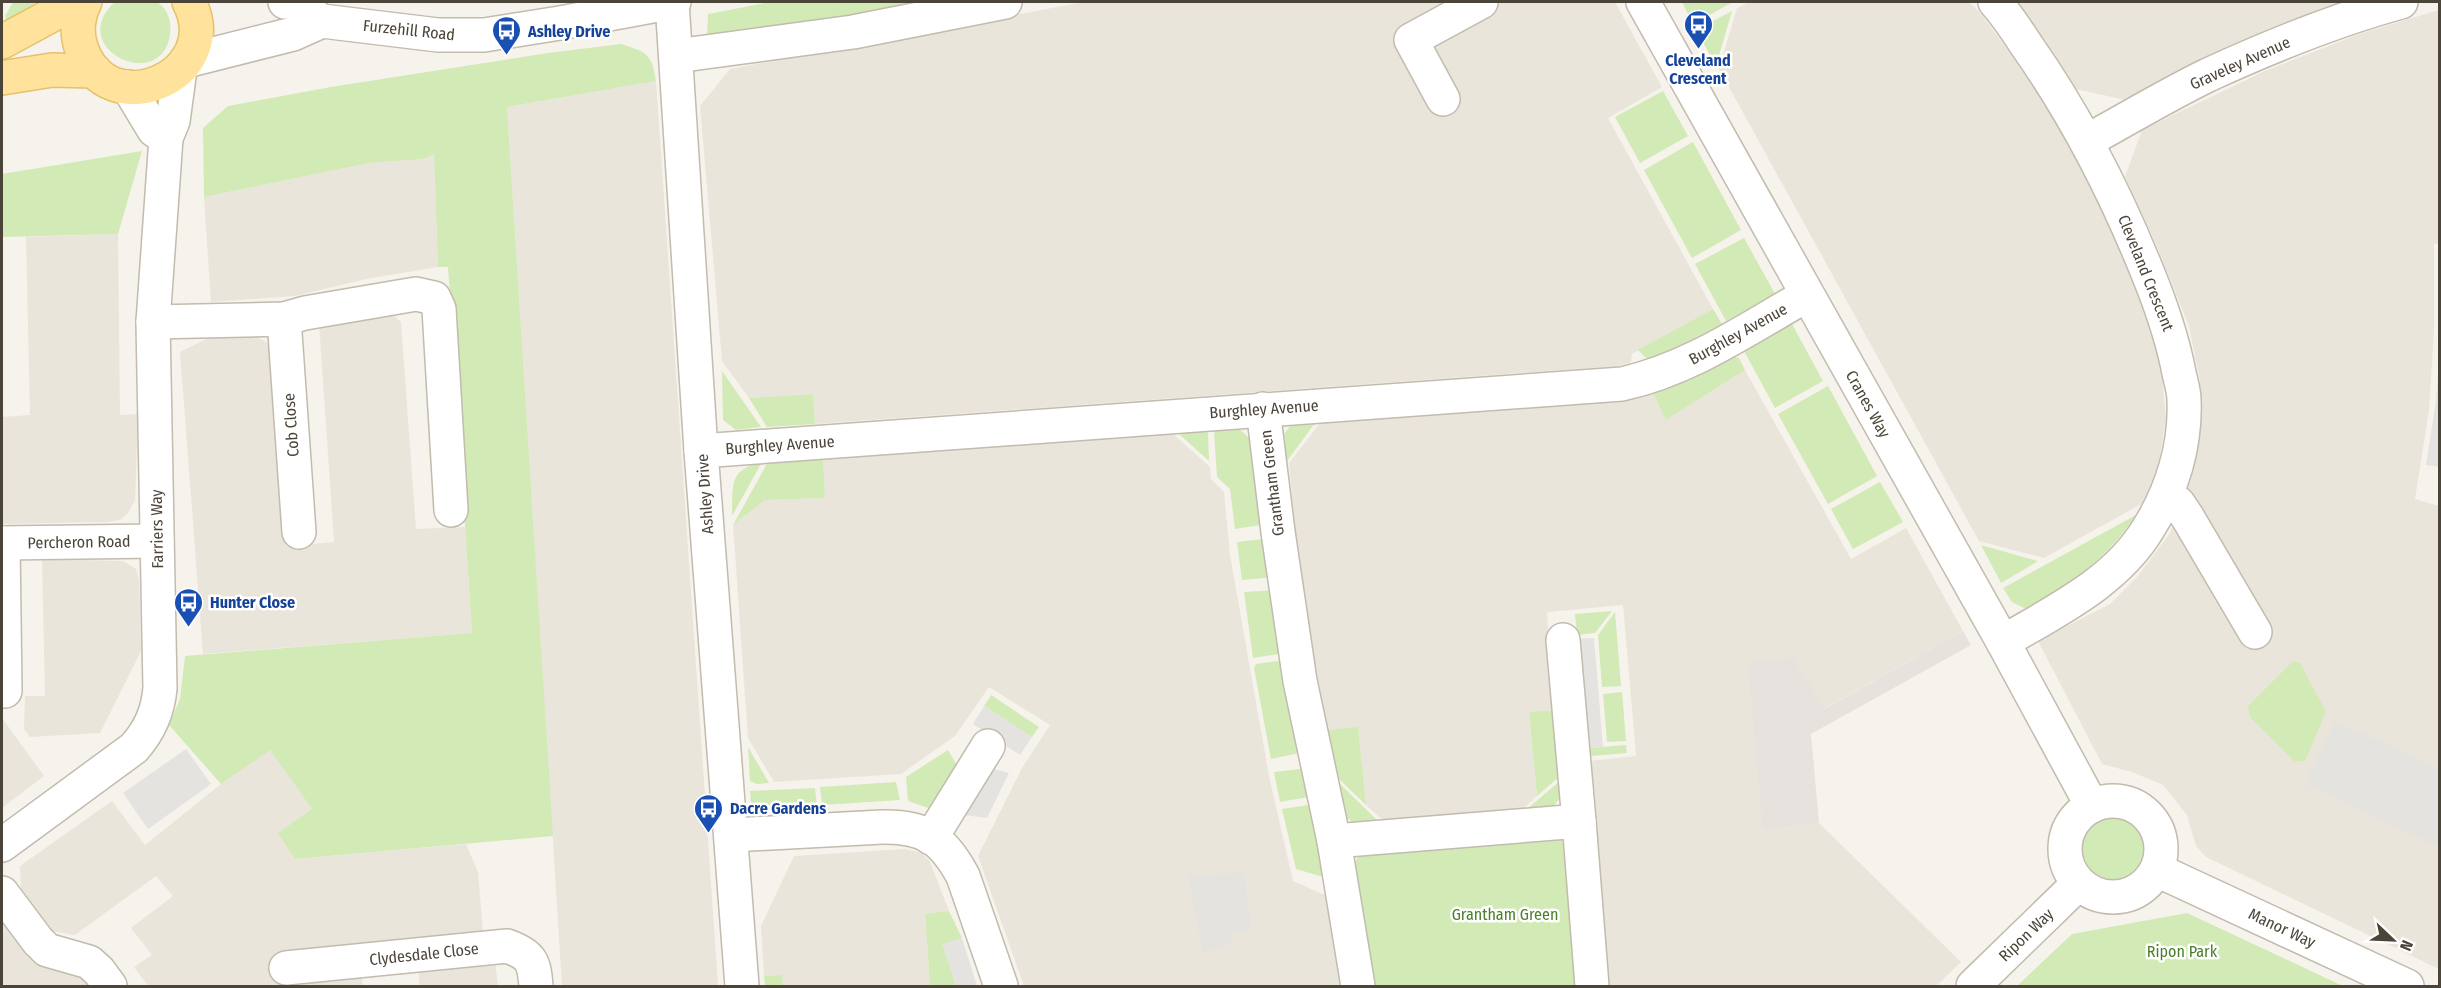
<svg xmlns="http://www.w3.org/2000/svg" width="2441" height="988" viewBox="0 0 2441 988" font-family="'Fira Sans Condensed',sans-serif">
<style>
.residential{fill:#eae5da}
.industrial{fill:#e6e2dd}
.green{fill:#d2eab5}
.parking{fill:#e5e3e0}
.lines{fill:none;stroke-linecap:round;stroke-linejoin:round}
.minor-casing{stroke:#c2bbae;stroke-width:36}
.major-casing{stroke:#e6c16a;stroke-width:36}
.minor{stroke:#fff;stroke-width:33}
.major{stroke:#ffe39c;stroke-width:33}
.labels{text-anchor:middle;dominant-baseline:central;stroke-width:5;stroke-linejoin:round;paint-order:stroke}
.street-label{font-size:16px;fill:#4b4439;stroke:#fff}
.transit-label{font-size:16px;font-weight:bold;fill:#164399;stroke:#fff;text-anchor:start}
.park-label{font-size:16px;fill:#4a7f2a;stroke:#fff}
</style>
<rect width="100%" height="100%" fill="#f6f3ec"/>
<g class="residential">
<polygon points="1084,2 1615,2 1662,87 1608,118 1713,309 1632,354 1631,362 1617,366 815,424 813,394 749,398 722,361 700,106 730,69"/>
<polygon points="1749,2 1969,2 1980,13 2019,64 2053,117 2116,238 2150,327 2162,373 2166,420 2157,471 2143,503 2044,558 1979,541 1719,69 1737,8"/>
<polygon points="2017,2 2342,2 2258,34 2181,69 2125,100 2076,89"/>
<polygon points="2439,10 2439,243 2434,244 2434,332 2429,410 2415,499 2439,506 2439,969 2206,857 2196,846 2187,815 2163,785 2132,772 2102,764 2038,641 2110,604 2138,576 2170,533 2188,484 2199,431 2200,381 2189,326 2156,244 2125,177 2142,130 2265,71 2359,34"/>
<polygon points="656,81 718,986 562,986 507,107"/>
<polygon points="434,154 438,267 366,279 295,296 211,302 204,197 369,163 424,159"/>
<polygon points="118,234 120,415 138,414 135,500 128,513 120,520 106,522 2,524 2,417 30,415 26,237"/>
<polygon points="394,316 401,322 416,529 465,527 472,633 203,654 180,352 206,339 252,334 272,346 286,546 334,542 319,323"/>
<polygon points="1745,370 1851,559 1906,528 1963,631 1823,709 1793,657 1763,830 1819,823 1961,962 1936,986 1607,986 1589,761 1636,756 1623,605 1547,612 1554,710 1529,712 1537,796 1524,808 1385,822 1366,805 1358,728 1328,730 1311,644 1298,561 1289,463 1321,422 1607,402 1653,393 1666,420"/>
<polygon points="1172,433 1210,467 1211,479 1224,492 1230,555 1269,776 1293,881 1327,896 1340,986 1024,986 978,856 1022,768 1050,725 989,687 955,736 901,774 774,782 748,738 733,525 765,500 825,498 823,457"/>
<polygon points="42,559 123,561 136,569 139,579 141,651 100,733 30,737 24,729 25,696 45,696"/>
<polygon points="2,718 44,776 2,808"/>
<polygon points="270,749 312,809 295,859 466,844 478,872 483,932 278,954 281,977 360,969 363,986 148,986 134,967 152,955 131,928 173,896 156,876 75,935 51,931 21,891 20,866 112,801 145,845 221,784"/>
<polygon points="905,849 922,853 930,862 949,911 925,915 930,986 783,986 782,975 764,976 761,926 794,856"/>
<polygon points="2,918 21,947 38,962 80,975 90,986 2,986"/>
<polygon points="495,960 498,986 419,986 419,974 426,967"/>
</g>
<polygon class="industrial" points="1963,631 1971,645 1811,734 1819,823 1763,830 1748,662 1793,657 1824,709"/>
<g class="green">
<polygon points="13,2 37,2 7,22 5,16"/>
<path d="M115 2H157C168 9 172 22 170 34 162 95 64 48 115 2Z"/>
<polygon points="770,2 924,2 773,32 707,37 708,14"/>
<polygon points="1682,2 1733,2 1693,24"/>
<polygon points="1732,11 1716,66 1698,33 1700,28"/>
<path d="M621 44C646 52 652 53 656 81L507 107 553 836 295 859 278 833 312 809 270 750 221 784 169 725 180 699 185 656 472 633 448 267H438L434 154 424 159 369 163 204 197 203 128 228 106 331 87 548 53Z"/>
<polygon points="1663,91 1688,136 1640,163 1615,117"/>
<polygon points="1693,142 1741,230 1692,258 1644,170"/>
<polygon points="142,151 118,234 2,237 2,174"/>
<polygon points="1744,238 1775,294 1726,321 1695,264"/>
<polygon points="1713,309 1722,324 1664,354 1647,359 1638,350"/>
<polygon points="1792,324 1823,381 1775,408 1744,351"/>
<polygon points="1732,356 1739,358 1745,370 1666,420 1653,393 1679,384"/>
<polygon points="722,371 761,427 736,430 723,420"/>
<polygon points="1828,386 1877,476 1828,504 1778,414"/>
<polygon points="813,394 815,424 767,427 749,398"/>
<polygon points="1315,423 1287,461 1284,434 1291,425"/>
<polygon points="1239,429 1252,440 1267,524 1235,529 1230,489 1217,477 1214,434 1216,430"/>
<polygon points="1205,431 1208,433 1209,461 1178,433"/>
<polygon points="823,457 825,498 765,500 733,525 768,462"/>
<path d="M762 462 732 516C733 485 728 470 762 462Z"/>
<polygon points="1880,482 1903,522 1853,549 1831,509"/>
<path d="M2136 515C2104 562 2074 580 2026 609L2012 602 2003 588Z"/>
<polygon points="1263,539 1274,577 1242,580 1237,542"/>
<polygon points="1981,545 2038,561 2001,583"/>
<polygon points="1276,590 1285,653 1253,658 1244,592"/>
<polygon points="1612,611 1595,633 1577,635 1575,614"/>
<polygon points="1615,612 1621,686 1602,687 1598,635"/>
<polygon points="1285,660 1304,752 1271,759 1254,668 1256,664"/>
<polygon points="2293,661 2300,663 2326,712 2305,761 2294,761 2250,717 2248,706"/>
<polygon points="1622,692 1626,741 1607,742 1603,694"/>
<polygon points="991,695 1039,727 1032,737 984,706"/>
<polygon points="1554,710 1560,776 1537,796 1529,712"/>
<polygon points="1358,727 1366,805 1338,778 1328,730"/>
<polygon points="1626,745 1627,753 1579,757 1578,749"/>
<polygon points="748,747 769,783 757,784 750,781"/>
<polygon points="948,750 961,772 934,810 908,801 906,777"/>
<polygon points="1308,768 1314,796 1280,802 1274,772"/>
<polygon points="1560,781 1560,798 1553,807 1527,809"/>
<polygon points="896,782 900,800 822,805 820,787"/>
<polygon points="1339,783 1379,822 1356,825 1344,815"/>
<polygon points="815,788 817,806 759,810 751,803 750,791"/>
<polygon points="1315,804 1330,873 1320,876 1296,869 1282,809"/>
<circle cx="2116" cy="847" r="34"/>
<polygon points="1548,830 1566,840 1576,986 1368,986 1352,868 1361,851"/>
<polygon points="949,911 962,938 943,945 956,986 930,986 925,914"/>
<polygon points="2187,913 2343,986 2017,986 2072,934"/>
<polygon points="782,975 783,986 765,986 764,976"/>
</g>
<g class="parking">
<polygon points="2439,362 2440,467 2439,467 2426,465 2436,401"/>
<polygon points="1594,638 1603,747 1582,748 1573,639"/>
<polygon points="984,706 1032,737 1020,755 973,724"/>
<polygon points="2335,721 2435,767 2439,753 2439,847 2305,784"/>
<polygon points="186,749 211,784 148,829 123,793"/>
<polygon points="991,768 1009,773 987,818 956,814"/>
<polygon points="1244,872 1251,930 1230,934 1232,944 1203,953 1188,876"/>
<polygon points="962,938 977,986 956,986 942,944"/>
</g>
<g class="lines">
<defs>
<g id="minor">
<polyline points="285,2 292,2 322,21 438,35 484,35 560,23 674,2"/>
<polyline points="672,2 701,451 742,986"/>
<polyline points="1643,2 2003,642 2092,806"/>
<path d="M1995 2C2007 15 2017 31 2027 46 2079 120 2120 202 2153 286 2165 317 2173 341 2179 373 2181 382 2184 391 2184 400 2186 445 2172 491 2148 529 2115 583 2055 611 2003 642"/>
<polyline points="676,56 853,32 1005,2"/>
<polyline points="186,61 293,34 322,21"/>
<polyline points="128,87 154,130 166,138"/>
<polyline points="1443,99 1411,40 1481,2"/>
<path d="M2087 141C2127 119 2167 95 2208 75 2271 46 2335 20 2401 2"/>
<polyline points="284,319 299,532"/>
<polyline points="153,322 284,319 305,313 416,294 434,298 439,309 451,510"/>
<polyline points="1263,409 1278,532 1300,681 1334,841 1579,821 1592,986"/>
<path d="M701 451 1622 384C1690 369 1747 329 1807 295"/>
<polyline points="2166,498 2178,503 2188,518 2255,632"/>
<polyline points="2,543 157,541"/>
<polyline points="3,543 5,691"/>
<polyline points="1563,640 1579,821"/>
<circle cx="2113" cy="849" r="48"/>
<path d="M732 835 882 827C925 826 943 839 963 876L1001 986"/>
<polyline points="931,838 988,746"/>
<polyline points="1334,841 1358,986"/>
<path d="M2 845 134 748C150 730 158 712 160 688L153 322 166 138 173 121 180 69"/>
<polyline points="2157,870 2407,986"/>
<polyline points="2,893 38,941 47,950 89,962 99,971 110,986"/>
<path d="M286 968 507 946C532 955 534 962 536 986"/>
<polyline points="1973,986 2078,884"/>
</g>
<g id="major">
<path d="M85 2C78 15 76 32 81 47 106 127 227 76 189 2"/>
<polyline points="2,42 76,2"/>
<polyline points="2,78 52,70 95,71"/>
</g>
</defs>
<use href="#minor" class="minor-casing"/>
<use href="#major" class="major-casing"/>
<use href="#minor" class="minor"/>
<use href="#major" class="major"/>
</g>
<defs>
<symbol id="bus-pin" viewBox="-11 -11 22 30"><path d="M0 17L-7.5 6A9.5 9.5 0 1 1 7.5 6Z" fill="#1a4fb4" stroke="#fff"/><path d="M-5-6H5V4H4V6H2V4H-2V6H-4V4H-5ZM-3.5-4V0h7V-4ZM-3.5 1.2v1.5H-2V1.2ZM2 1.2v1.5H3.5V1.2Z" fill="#fff"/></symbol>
</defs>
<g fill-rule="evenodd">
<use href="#bus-pin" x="1682" y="8" width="33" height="45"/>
<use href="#bus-pin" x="490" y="14" width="33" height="45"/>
<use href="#bus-pin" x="172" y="586" width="33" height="45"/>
<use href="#bus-pin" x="692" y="792" width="33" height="45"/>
</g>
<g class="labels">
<g class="street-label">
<text transform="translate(409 30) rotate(6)">Furzehill Road</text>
<text transform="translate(2240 63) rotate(-24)">Graveley Avenue</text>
<text transform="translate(2146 273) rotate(68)">Cleveland Crescent</text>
<text transform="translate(1738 334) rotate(-29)">Burghley Avenue</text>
<text transform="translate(1868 404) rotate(61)">Cranes Way</text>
<text transform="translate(1264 409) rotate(-4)">Burghley Avenue</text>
<text transform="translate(291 425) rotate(-94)">Cob Close</text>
<text transform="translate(780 445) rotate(-4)">Burghley Avenue</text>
<text transform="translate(1272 483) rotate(-97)">Grantham Green</text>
<text transform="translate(705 494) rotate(-94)">Ashley Drive</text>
<text transform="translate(157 529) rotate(-91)">Farriers Way</text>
<text transform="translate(79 542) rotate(-1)">Percheron Road</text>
<text transform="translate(2282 928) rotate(25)">Manor Way</text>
<text transform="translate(2026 935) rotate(-44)">Ripon Way</text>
<text transform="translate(424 954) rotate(-6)">Clydesdale Close</text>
</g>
<g class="transit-label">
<text x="528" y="31">Ashley Drive</text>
<text x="1698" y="60" text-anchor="middle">Cleveland<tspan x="1698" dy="18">Crescent</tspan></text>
<text x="210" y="602">Hunter Close</text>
<text x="730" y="808">Dacre Gardens</text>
</g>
<g class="park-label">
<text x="1505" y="914">Grantham Green</text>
<text x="2182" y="951">Ripon Park</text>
</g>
</g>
<rect width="2441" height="988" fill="none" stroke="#4b4439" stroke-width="6"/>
<g transform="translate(2393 940) rotate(113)" stroke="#ffffff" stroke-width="4.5" paint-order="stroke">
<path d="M0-4.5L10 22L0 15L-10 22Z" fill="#4b4439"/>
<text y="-9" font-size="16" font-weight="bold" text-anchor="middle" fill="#4b4439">N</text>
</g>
</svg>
